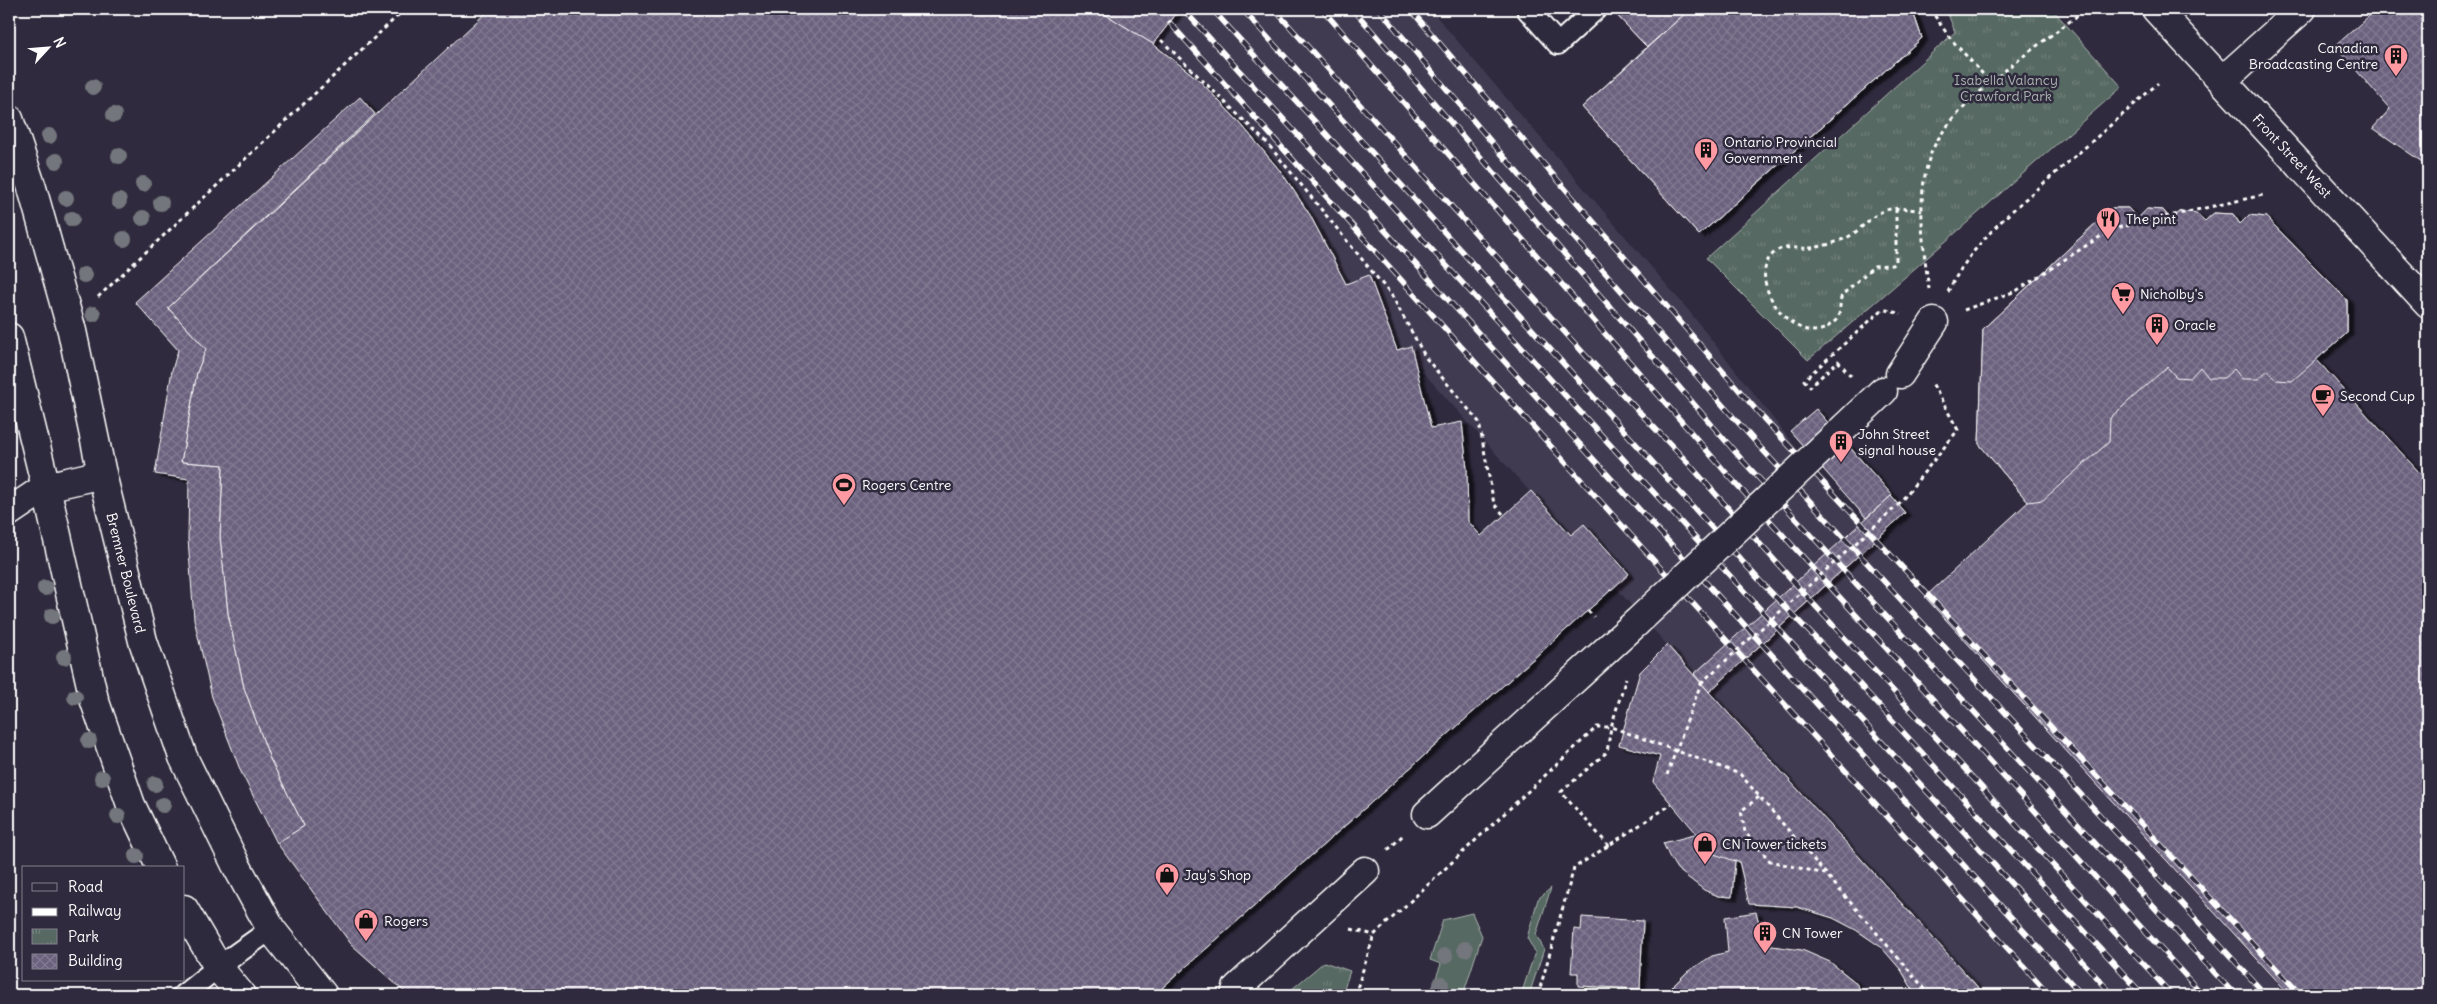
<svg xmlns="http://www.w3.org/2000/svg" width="2437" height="1004" viewBox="0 0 2437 1004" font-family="Delius,sans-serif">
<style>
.built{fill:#413b51}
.green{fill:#576962;stroke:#abb4b0}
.park{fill:url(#park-tufts);stroke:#abb4b0}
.building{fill:url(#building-cross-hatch);stroke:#fff;filter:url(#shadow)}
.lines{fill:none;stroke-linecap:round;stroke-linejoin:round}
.service-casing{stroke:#fff;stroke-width:24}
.pedestrian-casing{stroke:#fff;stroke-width:31}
.minor-casing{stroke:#fff;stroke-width:31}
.tertiary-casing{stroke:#fff;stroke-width:31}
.primary-casing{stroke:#fff;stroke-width:31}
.path{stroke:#fff;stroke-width:3;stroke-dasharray:4 4;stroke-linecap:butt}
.service{stroke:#2f2a3d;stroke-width:20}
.pedestrian{stroke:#2f2a3d;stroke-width:28}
.minor{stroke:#2f2a3d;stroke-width:28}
.tertiary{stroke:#2f2a3d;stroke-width:28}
.primary{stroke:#2f2a3d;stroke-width:28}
.rail-casing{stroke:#fff;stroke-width:5.5}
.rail{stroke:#2f2a3d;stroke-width:4;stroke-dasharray:11;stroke-linecap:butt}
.pedestrian-bridge-casing{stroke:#fff;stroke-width:31;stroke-linecap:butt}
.path-bridge{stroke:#fff;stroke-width:3;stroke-dasharray:4 4;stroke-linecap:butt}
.pedestrian-bridge{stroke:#2f2a3d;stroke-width:28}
.tree{fill:#73767c}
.labels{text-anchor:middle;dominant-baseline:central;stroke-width:5;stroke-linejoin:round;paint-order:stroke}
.poi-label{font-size:14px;fill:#fff;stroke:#2f2a3d;text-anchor:start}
.park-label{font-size:14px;fill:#abb4b0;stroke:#2f2a3d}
.street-label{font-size:14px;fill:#fff;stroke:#2f2a3d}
</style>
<defs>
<pattern id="park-tufts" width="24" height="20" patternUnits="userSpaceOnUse" patternTransform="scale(1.25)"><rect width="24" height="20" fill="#576962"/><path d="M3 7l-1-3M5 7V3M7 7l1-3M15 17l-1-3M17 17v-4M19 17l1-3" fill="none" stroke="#70807a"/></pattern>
<pattern id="building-cross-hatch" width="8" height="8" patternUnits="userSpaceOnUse" patternTransform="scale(1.25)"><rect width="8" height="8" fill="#6c627f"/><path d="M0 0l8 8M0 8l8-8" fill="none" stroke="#827a92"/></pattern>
<filter id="shadow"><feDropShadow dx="5.5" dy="3" stdDeviation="1" flood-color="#0009"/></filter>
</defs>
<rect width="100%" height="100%" fill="#2f2a3d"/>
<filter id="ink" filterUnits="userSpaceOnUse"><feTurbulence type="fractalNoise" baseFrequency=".02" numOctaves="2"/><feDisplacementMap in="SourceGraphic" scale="10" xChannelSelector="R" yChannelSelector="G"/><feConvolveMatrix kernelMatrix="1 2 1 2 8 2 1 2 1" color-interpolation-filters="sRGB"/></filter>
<g filter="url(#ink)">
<polygon class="built" points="1098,9 1430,9 1689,311 1841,505 2288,995 1985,995 1667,645"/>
<g class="green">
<polygon points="1551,888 1536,935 1544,949 1529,995 1521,995 1535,952 1527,938 1538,899"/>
<polygon points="1472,913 1482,936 1463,995 1444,995 1431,992 1441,964 1430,960 1443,920"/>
<polygon points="1588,987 1635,989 1633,995 1586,995"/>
</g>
<g class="park">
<path d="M1946 9H2052L2122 87C2017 178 1914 271 1808 360L1706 258 1955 32Z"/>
<polygon points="1324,962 1350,971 1342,995 1285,995"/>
</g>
<g class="building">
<polygon points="490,9 1097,9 1153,44 1198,79 1240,123 1282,173 1310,215 1346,284 1369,275 1397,350 1411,346 1431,428 1462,422 1467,469 1468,521 1481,536 1531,491 1571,535 1584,524 1629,574 1162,988 1168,995 462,995 456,992 454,995 408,995 351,944 277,843 304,826 270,759 244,688 228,614 220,537 223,465 181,462 197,372 206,349 168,308"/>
<polygon points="1097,9 1180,9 1153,44"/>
<polygon points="1611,9 1912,9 1922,38 1699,235 1582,107 1647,47"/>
<polygon points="1611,9 1690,9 1647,47"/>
<polygon points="1690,9 1912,9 1922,38 1699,235 1582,107"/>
<polygon points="2377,9 2428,9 2428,166 2373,128 2390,109 2335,46"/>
<polygon points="360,97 375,114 168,308 206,349 197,372 181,462 223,465 220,537 228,614 244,688 270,759 304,826 277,843 241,772 212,697 194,619 188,539 189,479 155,474 172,370 178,350 135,302"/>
<polygon points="2112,208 2128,208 2138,218 2147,209 2163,210 2171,220 2181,211 2196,213 2205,221 2214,213 2233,214 2240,224 2249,215 2266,217 2347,300 2347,333 2316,359 2428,482 2428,995 2290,995 1925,597 2028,502 1979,444 1983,329"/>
<polygon points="2112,208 2128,208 2138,218 2147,209 2163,210 2171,220 2181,211 2196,213 2205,221 2214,213 2233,214 2240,224 2249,215 2266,217 2347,300 2347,333 2292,381 2276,380 2268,370 2258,379 2242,379 2234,369 2224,378 2209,378 2200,367 2190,378 2176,377 2167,367 2110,418 2109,442 2043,500 2028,502 1979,444 1983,329"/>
<polygon points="1816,409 1892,495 1866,518 1790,431"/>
<polygon points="1891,496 1905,513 1709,692 1694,674"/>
<polygon points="1667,645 1709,692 1985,995 1916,995 1901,970 1881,947 1856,930 1833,918 1797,907 1749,904 1739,861 1726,860 1714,854 1653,782 1660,756 1619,745 1640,672"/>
<polygon points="1698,834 1704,845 1714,854 1735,861 1732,897 1718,896 1704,890 1677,869 1669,856 1663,843"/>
<polygon points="1756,912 1765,945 1802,950 1830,962 1854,981 1865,995 1664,995 1687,972 1712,956 1728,952 1725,917"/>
<polygon points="1582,917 1643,921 1640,989 1578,986 1578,973 1571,973 1574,929 1581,930"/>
</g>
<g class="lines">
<defs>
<g id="service">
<polyline points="1527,9 1558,44 1596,9"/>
<polyline points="183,995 218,967 271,929"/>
</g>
<g id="pedestrian">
<polyline points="1900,374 1934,322"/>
<polyline points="1845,427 1883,391"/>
<polyline points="1427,814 1636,623"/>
<polyline points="1235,995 1237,988 1365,871"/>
</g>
<polyline id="minor" points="9,512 46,487 102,474"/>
<g id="tertiary">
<polyline points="2223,80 2302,9"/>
<polyline points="9,119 32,188 72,331 102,474 143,641 183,757 236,865 271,929 323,995"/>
<polyline points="9,337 46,487 94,699 131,805 161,868"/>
<polyline points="184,909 218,967 241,995"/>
</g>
<polyline id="primary" points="2156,9 2428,304"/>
</defs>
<use href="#service" class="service-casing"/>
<use href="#pedestrian" class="pedestrian-casing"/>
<use href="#minor" class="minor-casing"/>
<use href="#tertiary" class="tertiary-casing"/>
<use href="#primary" class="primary-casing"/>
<g class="path">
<polyline points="1930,9 1950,38 1991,83"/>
<polyline points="1161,40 1267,143 1392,296 1426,358 1479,422 1494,504 1504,515"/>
<path d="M1896 209V261L1892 265 1874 266 1842 295C1839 302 1841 310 1838 317 1837 320 1833 323 1830 325 1798 352 1741 279 1775 252 1784 245 1797 249 1808 248 1818 248 1831 244 1841 240 1857 235 1866 220 1881 212 1893 206 1910 209 1922 211"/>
<path d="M1929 289C1923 247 1916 197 1930 156 1947 105 2043 43 2086 9"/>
<path d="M1948 292C1972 242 2016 207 2058 171 2091 142 2125 113 2158 83"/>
<polyline points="98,297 405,9"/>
<polyline points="1964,310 2016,291 2112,229 2263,195"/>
<polyline points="1851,376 1838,361 1810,387 1804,380 1883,309 1901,314"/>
<polyline points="1898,505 1958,430 1932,383"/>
<polyline points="1588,611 1594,617"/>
<polyline points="1667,775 1701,683"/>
<polyline points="1759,797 1741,811 1745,832 1770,861 1825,874"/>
<polyline points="1609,846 1561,792 1607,752 1611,727 1626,678"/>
<polyline points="1388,850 1403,835"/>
<polyline points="1351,929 1374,935 1597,727 1611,727 1740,774 1930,995"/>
<polyline points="1355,995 1374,935"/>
<polyline points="1538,995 1574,868 1672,804"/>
</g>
<use href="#service" class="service"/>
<use href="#pedestrian" class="pedestrian"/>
<use href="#minor" class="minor"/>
<use href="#tertiary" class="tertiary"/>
<use href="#primary" class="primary"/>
<defs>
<g id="rail">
<polyline points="1183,9 2082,995"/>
<polyline points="1212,9 2113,995"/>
<polyline points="1242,9 1762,583 1852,676 2143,995"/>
<polyline points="1274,9 1587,357 1689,464 1809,599 2172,995"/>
<polyline points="1322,9 1729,476 2203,995"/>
<polyline points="1353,9 1743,461 2235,995"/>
<polyline points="1379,9 1538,197 1759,446 2266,995"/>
<polyline points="1410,9 1764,419 2301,995"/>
<polyline points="1170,23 1646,552 2050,995"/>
</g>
</defs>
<use href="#rail" class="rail-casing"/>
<use href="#rail" class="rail"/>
<defs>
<polyline id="pedestrian-bridge" points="1636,623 1845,427"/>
</defs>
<use href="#pedestrian-bridge" class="pedestrian-bridge-casing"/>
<polyline class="path-bridge" points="1701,683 1898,505"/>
<use href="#pedestrian-bridge" class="pedestrian-bridge"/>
</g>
<g class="tree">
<circle cx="93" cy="87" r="8"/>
<circle cx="114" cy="115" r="8"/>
<circle cx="49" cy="136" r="8"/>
<circle cx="119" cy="156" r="8"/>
<circle cx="56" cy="161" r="8"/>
<circle cx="143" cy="184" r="8"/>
<circle cx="66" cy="198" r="8"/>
<circle cx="119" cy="201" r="8"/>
<circle cx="161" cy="203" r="8"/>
<circle cx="143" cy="218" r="8"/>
<circle cx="72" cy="219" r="8"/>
<circle cx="124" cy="239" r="8"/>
<circle cx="84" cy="275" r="8"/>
<circle cx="93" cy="314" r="8"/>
<circle cx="45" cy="588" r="8"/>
<circle cx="52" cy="616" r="8"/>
<circle cx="64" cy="657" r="8"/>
<circle cx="75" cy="697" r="8"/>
<circle cx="89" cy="741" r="8"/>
<circle cx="102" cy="778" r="8"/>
<circle cx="155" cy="784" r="8"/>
<circle cx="163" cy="805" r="8"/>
<circle cx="118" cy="816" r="8"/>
<circle cx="136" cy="856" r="8"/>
<circle cx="1465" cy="949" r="8"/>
<circle cx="1445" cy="956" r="8"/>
<circle cx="1441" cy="984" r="8"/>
</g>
</g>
<defs>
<symbol id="building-pin" viewBox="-11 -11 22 30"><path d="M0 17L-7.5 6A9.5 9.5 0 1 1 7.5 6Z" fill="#ff9aa2" stroke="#2f2a3d"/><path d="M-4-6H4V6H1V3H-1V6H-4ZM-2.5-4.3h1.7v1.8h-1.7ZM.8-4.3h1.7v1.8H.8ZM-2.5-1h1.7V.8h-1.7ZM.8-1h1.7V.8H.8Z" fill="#111"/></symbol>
<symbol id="restaurant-pin" viewBox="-11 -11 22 30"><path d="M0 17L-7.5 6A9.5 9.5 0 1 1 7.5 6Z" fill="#ff9aa2" stroke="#2f2a3d"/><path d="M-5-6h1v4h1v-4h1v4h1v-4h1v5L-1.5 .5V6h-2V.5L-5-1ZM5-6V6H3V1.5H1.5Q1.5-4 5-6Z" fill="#111"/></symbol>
<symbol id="supermarket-pin" viewBox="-11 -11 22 30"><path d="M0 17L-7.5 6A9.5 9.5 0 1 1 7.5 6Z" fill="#ff9aa2" stroke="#2f2a3d"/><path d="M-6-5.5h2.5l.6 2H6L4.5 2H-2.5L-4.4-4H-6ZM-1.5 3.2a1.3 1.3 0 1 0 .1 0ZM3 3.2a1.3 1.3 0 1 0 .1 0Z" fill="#111"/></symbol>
<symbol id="cafe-pin" viewBox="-11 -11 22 30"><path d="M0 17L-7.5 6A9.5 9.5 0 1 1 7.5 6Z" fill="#ff9aa2" stroke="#2f2a3d"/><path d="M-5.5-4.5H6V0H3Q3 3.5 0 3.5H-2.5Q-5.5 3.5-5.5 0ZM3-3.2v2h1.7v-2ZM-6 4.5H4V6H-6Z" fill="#111"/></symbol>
<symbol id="stadium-pin" viewBox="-11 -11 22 30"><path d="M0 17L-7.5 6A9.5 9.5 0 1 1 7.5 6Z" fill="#ff9aa2" stroke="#2f2a3d"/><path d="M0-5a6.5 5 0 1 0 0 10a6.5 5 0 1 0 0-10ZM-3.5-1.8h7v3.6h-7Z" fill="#111"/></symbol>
<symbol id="shop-pin" viewBox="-11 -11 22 30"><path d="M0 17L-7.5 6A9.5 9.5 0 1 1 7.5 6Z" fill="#ff9aa2" stroke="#2f2a3d"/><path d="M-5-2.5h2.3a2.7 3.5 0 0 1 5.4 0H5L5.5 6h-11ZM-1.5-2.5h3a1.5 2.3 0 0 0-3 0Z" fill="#111"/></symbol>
</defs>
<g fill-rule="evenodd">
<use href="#building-pin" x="2382" y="42" width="28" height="38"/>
<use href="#building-pin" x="1692" y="136" width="28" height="38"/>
<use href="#restaurant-pin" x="2094" y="205" width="28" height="38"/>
<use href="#supermarket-pin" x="2109" y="280" width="28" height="38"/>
<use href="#building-pin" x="2143" y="311" width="28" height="38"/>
<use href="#cafe-pin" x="2309" y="382" width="28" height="38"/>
<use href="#building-pin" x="1827" y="428" width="28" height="38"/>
<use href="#stadium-pin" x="830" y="471" width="28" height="38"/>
<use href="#shop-pin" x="1691" y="830" width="28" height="38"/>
<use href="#shop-pin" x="1153" y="861" width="28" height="38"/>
<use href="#shop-pin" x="352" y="907" width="28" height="38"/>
<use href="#building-pin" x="1751" y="919" width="28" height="38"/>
</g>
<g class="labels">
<g class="poi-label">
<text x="2378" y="48" text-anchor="end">Canadian<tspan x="2378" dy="16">Broadcasting Centre</tspan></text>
<text x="1724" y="142">Ontario Provincial<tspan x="1724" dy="16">Government</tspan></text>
<text x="2126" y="219">The pint</text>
<text x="2140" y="294">Nicholby's</text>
<text x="2174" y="325">Oracle</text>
<text x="2340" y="396">Second Cup</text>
<text x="1858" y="434">John Street<tspan x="1858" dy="16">signal house</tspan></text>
<text x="862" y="485">Rogers Centre</text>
<text x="1722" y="844">CN Tower tickets</text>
<text x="1184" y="875">Jay's Shop</text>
<text x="384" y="921">Rogers</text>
<text x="1782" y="933">CN Tower</text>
</g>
<g class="park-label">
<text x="2006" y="80">Isabella Valancy<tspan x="2006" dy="16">Crawford Park</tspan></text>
</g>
<g class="street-label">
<text transform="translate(2292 156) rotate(47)">Front Street West</text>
<text transform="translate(126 573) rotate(76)">Bremner Boulevard</text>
</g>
</g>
<rect width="2437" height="1004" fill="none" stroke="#2f2a3d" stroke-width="30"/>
<rect x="15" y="15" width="2407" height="974" fill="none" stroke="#fff" stroke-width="2" filter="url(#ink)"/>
<rect x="22" y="866" width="162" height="115" fill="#2f2a3d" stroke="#827f8b"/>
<rect x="32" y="883" width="25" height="8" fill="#2f2a3d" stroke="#827f8b"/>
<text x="68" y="892" font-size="15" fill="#ffffff">Road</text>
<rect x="32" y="908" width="25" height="8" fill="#ffffff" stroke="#827f8b"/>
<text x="68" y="916" font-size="15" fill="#ffffff">Railway</text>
<rect x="32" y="929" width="25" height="15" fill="url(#park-tufts)" stroke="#827f8b"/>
<text x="68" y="942" font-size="15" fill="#ffffff">Park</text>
<rect x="32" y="954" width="25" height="15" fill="url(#building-cross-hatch)" stroke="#827f8b"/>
<text x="68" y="966" font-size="15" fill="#ffffff">Building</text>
<g transform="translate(48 48) rotate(64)" stroke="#2f2a3d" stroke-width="4" paint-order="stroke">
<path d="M0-4L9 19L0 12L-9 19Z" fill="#ffffff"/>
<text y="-8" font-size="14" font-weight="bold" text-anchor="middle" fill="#ffffff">N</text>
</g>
</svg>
